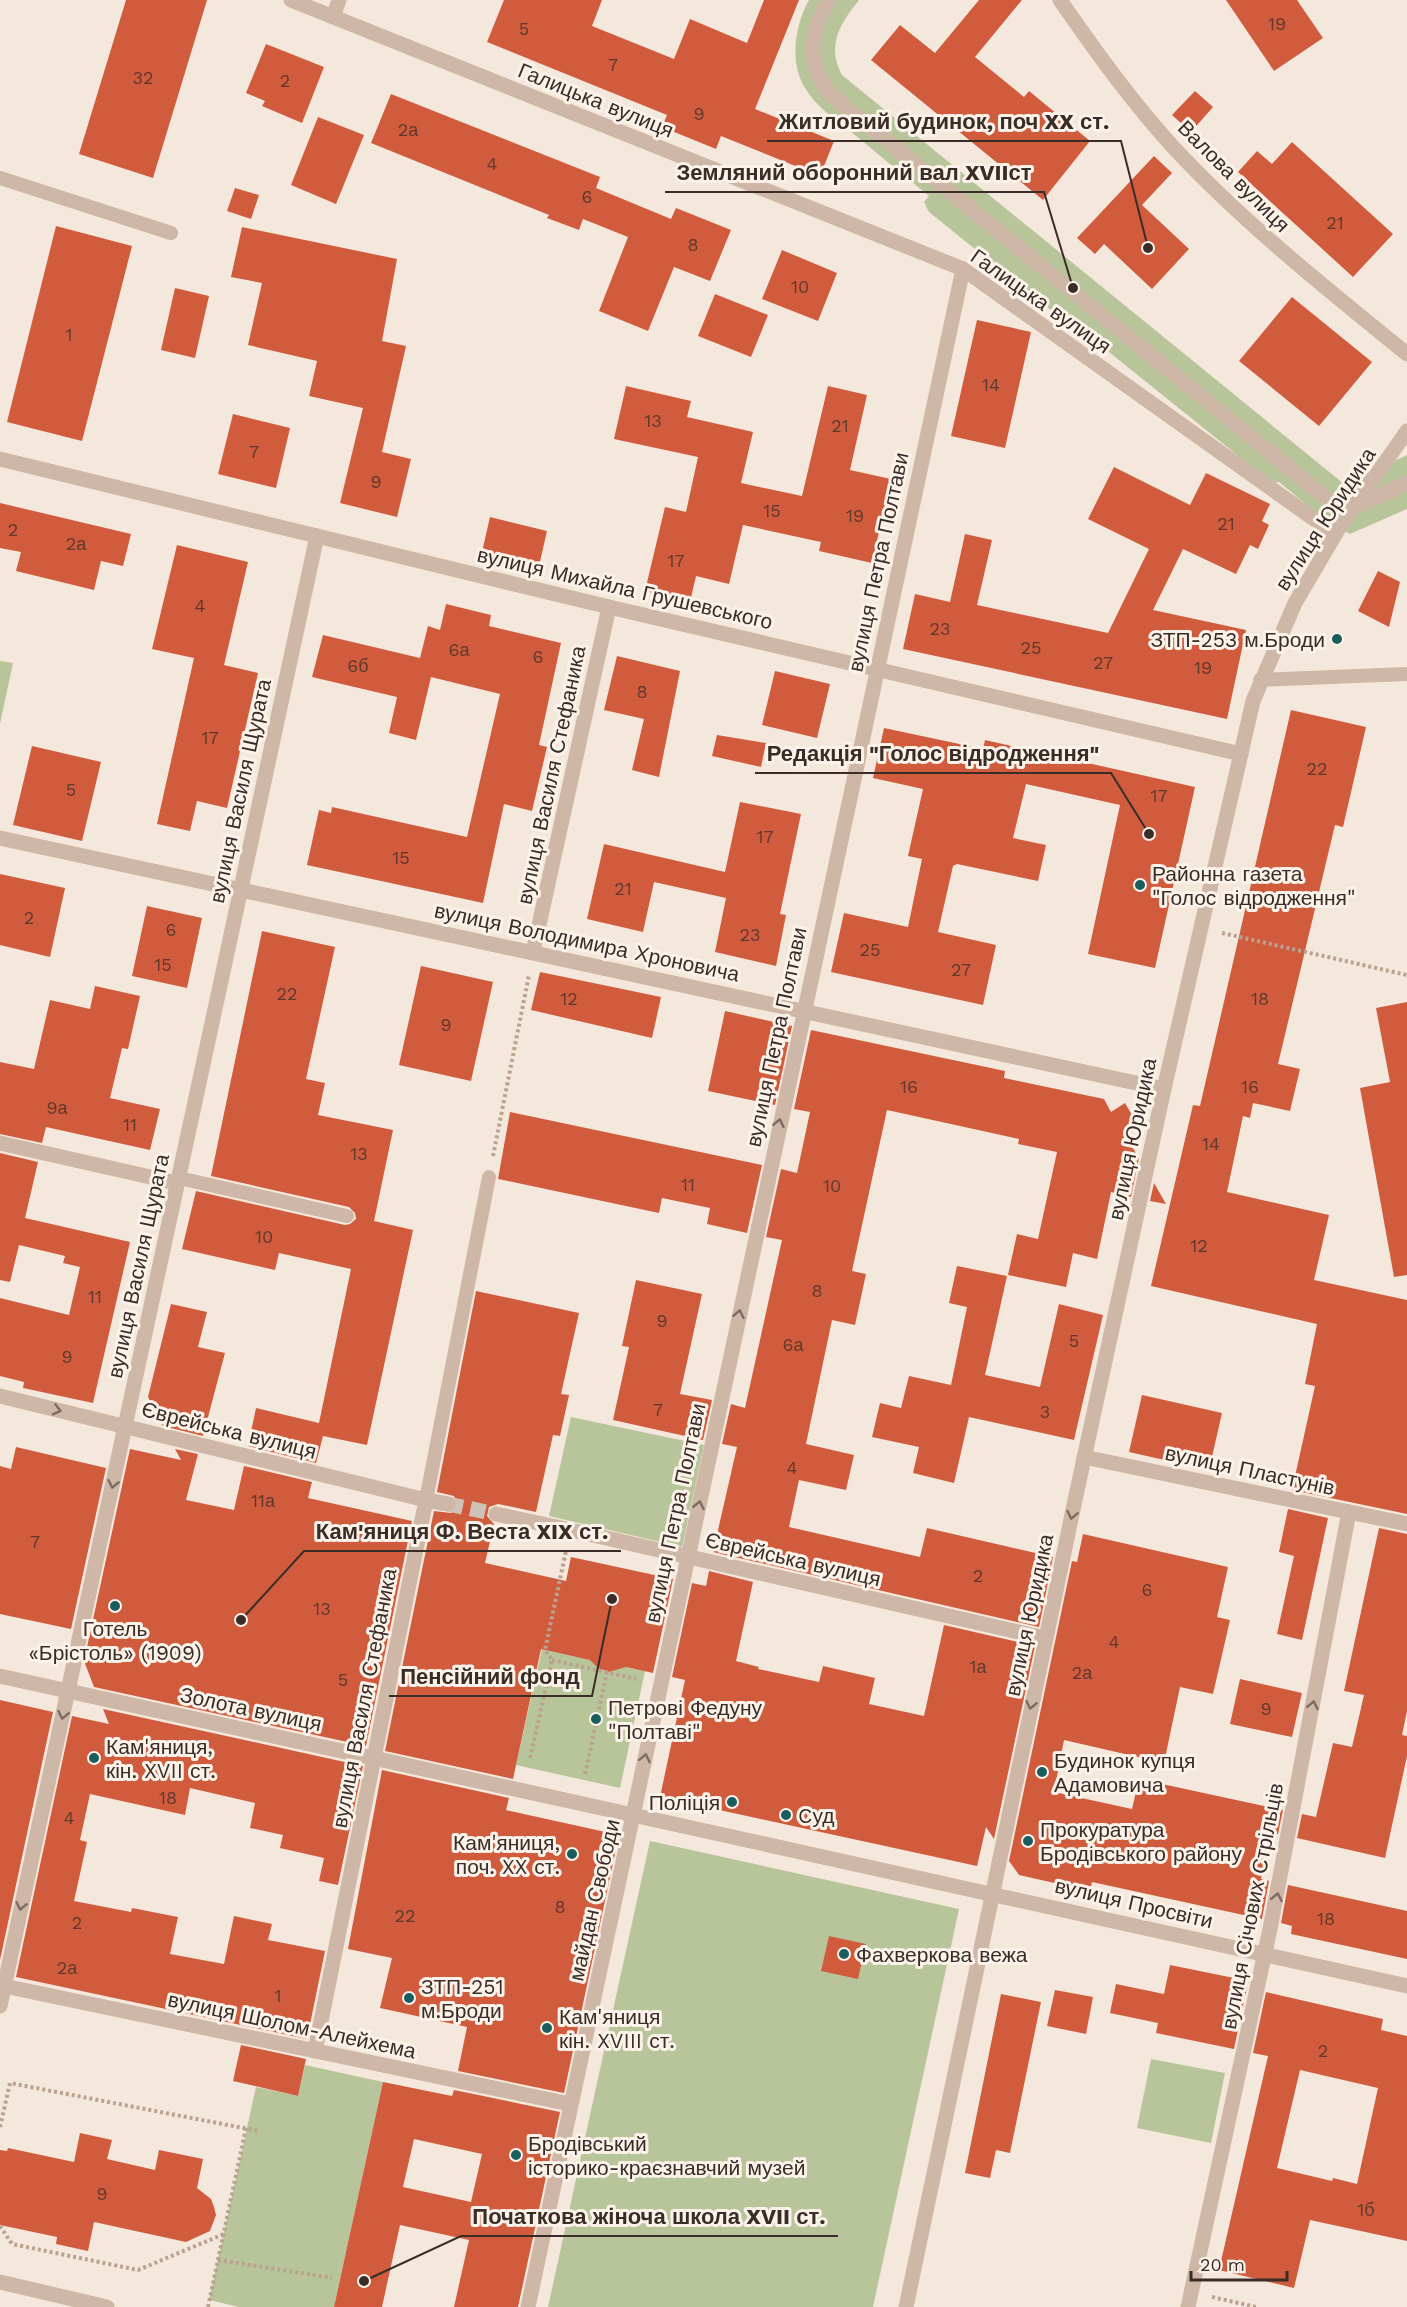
<svg xmlns="http://www.w3.org/2000/svg" width="1407" height="2307" viewBox="0 0 1407 2307" font-family="'Work Sans',sans-serif">
<style>
.green{fill:#b8c59a}
.building{fill:#d15c3d;fill-rule:evenodd}
.lines{fill:none;stroke-linecap:round;stroke-linejoin:round}
.pedestrian-tunnel{stroke:#cfc3b8;stroke-width:15;stroke-dasharray:15 8;stroke-linecap:butt}
.path{stroke:#baa190;stroke-width:4;stroke-dasharray:3 3;stroke-linecap:butt}
.service{stroke:#ceb7a6;stroke-width:14}
.pedestrian{stroke:#ceb7a6;stroke-width:15}
.minor{stroke:#ceb7a6;stroke-width:15}
.tertiary{stroke:#ceb7a6;stroke-width:15}
.oneway{stroke:#7d6b61}
.poi-dot{fill:#195d5f;stroke:#fbf2e9;stroke-width:2}
.labels{text-anchor:middle;dominant-baseline:central;stroke-width:6;stroke-linejoin:round;paint-order:stroke}
.number-label{font-size:18px;fill:#60392d}
.street-label{font-size:21px;fill:#3a2d28;stroke:#fbf2e9}
.poi-label{font-size:21px;fill:#3a2d28;stroke:#fbf2e9;text-anchor:start}
.leader{fill:none;stroke:#3a2d28;stroke-width:2}
.callout-dot{fill:#3a2d28;stroke:#fbf2e9;stroke-width:2}
.callout-label{font-size:22px;text-anchor:middle;font-weight:bold;fill:#3a2d28;stroke:#fbf2e9;stroke-width:6;stroke-linejoin:round;paint-order:stroke}
</style>
<rect width="100%" height="100%" fill="#f4e8dc"/>
<g class="green">
<path d="M809 0H859C840 24 826 45 842 75L1344 484 1407 455V509L1350 534 1325 520 1279 482 1272 483 1104 348 1099 349 929 212 924 202 929 196C905 176 880 156 855 135 838 122 816 107 805 88 789 62 795 25 809 0Z"/>
<polygon points="0,661 13,663 0,724"/>
<polygon points="571,1417 704,1445 682,1547 549,1516"/>
<polygon points="542,1649 591,1660 598,1668 609,1672 625,1667 645,1671 620,1788 516,1765"/>
<polygon points="650,1841 959,1909 873,2307 548,2307"/>
<polygon points="1151,2059 1225,2073 1211,2143 1137,2128"/>
<polygon points="305,2065 383,2082 334,2307 239,2307 209,2300 256,2087 298,2096"/>
</g>
<g class="building">
<polygon points="126,0 207,0 153,178 79,154"/>
<polygon points="504,0 602,0 592,26 674,59 690,19 747,43 764,0 799,0 755,109 834,141 820,176 721,136 716,149 662,127 667,115 487,42"/>
<polygon points="979,0 1022,0 975,57 1024,97 1029,91 1090,141 1043,200 871,60 900,25 935,53"/>
<polygon points="1226,0 1297,0 1323,38 1274,71"/>
<polygon points="266,44 324,67 302,123 262,106 265,101 246,93"/>
<polygon points="1195,91 1213,107 1191,132 1172,115"/>
<polygon points="391,94 600,177 596,188 671,219 676,208 731,230 710,281 674,267 648,331 599,311 628,237 583,219 579,230 547,218 549,215 371,143"/>
<polygon points="318,117 364,135 336,204 291,185"/>
<polygon points="1292,142 1393,234 1353,277 1238,172 1257,151 1272,164"/>
<polygon points="1154,156 1172,173 1142,205 1189,249 1152,289 1104,244 1095,254 1077,238"/>
<polygon points="235,188 259,195 251,219 227,211"/>
<polygon points="56,226 132,246 82,441 7,422"/>
<polygon points="242,227 397,259 382,341 406,346 382,452 411,459 397,517 340,503 363,408 309,396 317,361 248,345 262,283 231,277"/>
<polygon points="782,250 837,273 818,321 762,299"/>
<polygon points="175,288 209,296 195,358 161,350"/>
<polygon points="715,294 768,315 751,357 698,336"/>
<polygon points="1292,297 1372,362 1319,426 1239,361"/>
<polygon points="977,320 1031,332 1005,448 951,436"/>
<polygon points="626,386 691,401 687,417 753,432 741,483 802,496 828,386 867,395 850,470 891,479 872,563 819,551 821,542 743,525 729,584 696,576 690,602 645,591 665,507 686,512 698,457 614,439"/>
<polygon points="233,414 290,428 276,488 218,474"/>
<polygon points="1114,467 1190,505 1206,473 1270,504 1262,521 1269,525 1258,549 1250,545 1236,574 1183,549 1153,610 1246,630 1227,719 903,649 915,594 950,602 965,534 992,540 977,605 1108,633 1149,549 1088,519"/>
<polygon points="0,503 131,534 123,566 101,561 94,590 16,571 21,552 0,548"/>
<polygon points="490,517 547,531 539,566 482,552"/>
<polygon points="177,545 248,562 224,665 258,673 227,808 197,801 190,831 157,824 194,658 152,649"/>
<polygon points="1378,571 1400,582 1389,627 1358,611"/>
<polygon points="446,604 491,615 489,626 561,643 539,745 547,747 532,811 504,804 483,903 307,865 319,810 331,813 332,807 467,837 500,694 431,677 416,740 389,733 397,697 312,677 323,635 420,658 428,626 440,630"/>
<polygon points="617,656 680,671 659,777 632,770 644,719 604,710"/>
<polygon points="775,671 830,684 817,738 762,725"/>
<polygon points="1291,710 1366,727 1343,827 1335,825 1278,1064 1300,1069 1290,1111 1253,1103 1250,1118 1243,1116 1227,1192 1329,1215 1314,1280 1407,1300 1407,1514 1292,1490 1315,1386 1305,1384 1317,1324 1151,1286 1193,1105 1200,1106"/>
<polygon points="884,728 983,749 985,740 1195,787 1155,968 1088,954 1120,805 1026,784 1013,838 1046,845 1038,881 957,864 953,866 938,932 996,945 983,1005 831,972 844,913 908,927 922,859 908,856 923,789 873,778"/>
<polygon points="717,735 766,743 761,767 712,756"/>
<polygon points="32,746 101,762 82,841 13,825"/>
<polygon points="740,802 801,814 780,914 786,915 776,966 715,952 726,898 654,882 643,932 587,919 604,844 725,872"/>
<polygon points="0,874 65,888 50,957 0,945"/>
<polygon points="147,906 202,918 187,988 132,976"/>
<polygon points="262,931 335,947 306,1079 325,1083 318,1115 393,1130 374,1221 413,1230 367,1445 323,1436 316,1463 248,1446 256,1408 319,1423 351,1269 279,1253 275,1270 182,1249 196,1191 345,1225 350,1224 356,1219 355,1213 349,1207 211,1176"/>
<polygon points="421,966 493,982 471,1081 399,1065"/>
<polygon points="540,972 661,997 652,1038 531,1010"/>
<polygon points="95,986 140,996 128,1049 122,1048 110,1098 160,1109 150,1150 46,1127 42,1143 0,1134 0,1062 34,1069 50,1000 90,1009"/>
<polygon points="1407,1002 1407,1275 1394,1277 1360,1088 1390,1082 1376,1008"/>
<polygon points="725,1011 792,1026 775,1105 708,1091"/>
<polygon points="811,1030 1005,1071 1004,1078 1104,1099 1111,1112 1125,1103 1139,1127 1125,1135 1139,1158 1131,1197 1111,1192 1097,1259 1073,1253 1066,1287 1008,1275 1017,1234 1038,1239 1057,1152 1018,1144 1019,1139 887,1110 852,1271 866,1274 855,1325 832,1320 806,1444 854,1455 846,1490 799,1480 789,1527 920,1557 927,1528 1053,1557 1039,1627 713,1552 737,1447 722,1444 731,1404 745,1408 782,1240 766,1237 781,1169 797,1173 810,1112 794,1109"/>
<polygon points="510,1112 762,1165 747,1233 707,1224 710,1208 662,1198 659,1213 498,1179"/>
<polygon points="0,1153 38,1162 25,1218 130,1242 93,1403 23,1388 24,1382 0,1376 0,1298 69,1315 80,1267 63,1263 65,1256 19,1245 10,1282 0,1280"/>
<polygon points="1154,1183 1166,1204 1150,1201"/>
<polygon points="957,1266 1007,1276 985,1375 1040,1387 1059,1304 1103,1315 1074,1440 969,1417 954,1483 913,1473 919,1447 872,1437 880,1403 901,1408 909,1376 951,1385 967,1307 949,1303"/>
<polygon points="636,1280 702,1294 680,1394 712,1400 703,1440 613,1420 629,1347 622,1346"/>
<polygon points="476,1291 579,1313 561,1394 569,1395 560,1436 553,1435 536,1512 498,1504 489,1507 487,1516 494,1524 485,1563 566,1581 571,1557 673,1579 653,1673 626,1667 609,1672 598,1668 590,1660 541,1649 513,1779 385,1751 434,1511 451,1513 457,1506 454,1496 437,1492"/>
<polygon points="171,1304 207,1312 198,1347 225,1353 203,1436 163,1426 148,1397"/>
<polygon points="1142,1395 1222,1413 1209,1470 1129,1452"/>
<polygon points="16,1447 106,1468 71,1629 0,1614 0,1466 11,1469"/>
<polygon points="130,1449 181,1460 175,1449 198,1454 186,1500 234,1510 244,1466 312,1482 308,1498 412,1521 366,1746 94,1687 84,1661"/>
<polygon points="1288,1509 1328,1518 1302,1640 1277,1634 1294,1556 1279,1552"/>
<polygon points="1379,1528 1407,1534 1407,1711 1402,1735 1407,1736 1407,1756 1385,1858 1297,1838 1302,1814 1316,1817 1333,1743 1352,1747 1364,1695 1344,1691"/>
<polygon points="1083,1534 1228,1567 1217,1617 1230,1620 1213,1694 1180,1687 1164,1763 1064,1740 1054,1792 1132,1809 1139,1779 1283,1810 1278,1834 1271,1833 1261,1879 1269,1881 1262,1919 1092,1882 1090,1891 1019,1875 1009,1861 1072,1561 1077,1562"/>
<polygon points="709,1571 753,1582 736,1661 759,1667 758,1669 819,1682 823,1666 875,1678 869,1704 924,1716 944,1625 1035,1646 994,1839 986,1827 977,1866 660,1797 685,1680 672,1677 692,1583 706,1586"/>
<polygon points="1240,1679 1302,1693 1292,1737 1230,1724"/>
<polygon points="0,1700 53,1712 0,1960"/>
<polygon points="103,1709 363,1766 338,1885 319,1881 324,1858 280,1848 283,1835 250,1828 255,1803 190,1788 185,1815 90,1794 80,1840 87,1842 74,1901 131,1912 132,1908 178,1917 170,1954 224,1964 234,1916 272,1924 268,1940 325,1951 307,2039 16,1977 72,1716 109,1724"/>
<polygon points="382,1770 509,1798 506,1810 619,1835 564,2093 458,2071 467,2027 380,2008 392,1958 348,1949"/>
<polygon points="1288,1885 1407,1911 1407,1959 1291,1934 1292,1926 1281,1923"/>
<polygon points="829,1936 866,1944 858,1979 821,1971"/>
<polygon points="1170,1965 1244,1980 1243,1986 1247,1987 1234,2049 1156,2033 1158,2023 1110,2013 1116,1984 1164,1994"/>
<polygon points="1055,1990 1093,1997 1086,2034 1047,2026"/>
<path d="M1266 1992 1383 2019 1381 2030 1407 2036V2241L1310 2220 1294 2288 1219 2270 1268 2056 1253 2053ZM1300 2070 1378 2088 1357 2184 1333 2178 1332 2181 1277 2168Z"/>
<polygon points="1001,1994 1041,2002 1010,2153 996,2150 990,2178 965,2173"/>
<polygon points="241,2045 306,2059 298,2096 233,2081"/>
<path d="M383 2082 452 2096 454 2090 560 2112 518 2307H454L469 2240 400 2225 382 2307H334ZM414 2139 482 2154 471 2202 403 2187Z"/>
<polygon points="80,2133 112,2140 107,2159 155,2170 159,2150 203,2159 197,2188 211,2199 214,2207 216,2215 210,2231 186,2242 94,2222 88,2251 56,2244 57,2237 0,2225 0,2150 7,2151 8,2148 74,2162"/>
</g>
<g class="lines">
<polyline class="pedestrian-tunnel" points="448,1504 496,1514"/>
<g class="path">
<polyline points="1222,933 1407,975"/>
<polyline points="493,1156 529,975"/>
<polyline points="552,1660 636,1679"/>
<polyline points="530,1758 552,1660 545,1650 566,1551"/>
<polyline points="585,1774 607,1672"/>
<polyline points="0,2127 10,2083 259,2131"/>
<polyline points="0,2226 12,2244 138,2270 224,2234"/>
<polyline points="218,2260 332,2278"/>
<polyline points="1212,2297 1256,2307"/>
<polyline points="208,2307 246,2128"/>
</g>
<g class="service">
<polyline points="0,178 171,233"/>
<polyline points="1260,680 1407,674"/>
<polyline points="179,1178 347,1216"/>
<polyline points="426,1500 489,1177"/>
</g>
<g class="pedestrian">
<path d="M829 0C809 31 806 66 831 95L1348 516"/>
<polyline points="1355,507 1407,483"/>
<polyline points="426,1500 448,1504"/>
<polyline points="496,1514 571,1530"/>
<polyline points="0,1676 633,1815"/>
</g>
<g class="minor">
<polyline points="291,0 963,269 1335,534"/>
<path d="M1060 0C1096 52 1132 102 1174 148 1245 224 1327 289 1407 354"/>
<polyline points="333,17 339,0"/>
<polyline points="0,459 609,607 1241,754"/>
<polyline points="0,838 1164,1089"/>
<polyline points="533,952 609,607"/>
<polyline points="0,1143 177,1183"/>
<polyline points="0,1396 426,1500 315,2051"/>
<polyline points="1084,1457 1407,1524"/>
<polyline points="571,1530 1045,1638"/>
<polyline points="633,1815 1407,1986"/>
<polyline points="4,1986 570,2104"/>
<polyline points="0,2006 317,536"/>
<polyline points="0,2282 107,2307"/>
<polyline points="528,2307 963,269"/>
<polyline points="1188,2307 1270,1929 1349,1512"/>
</g>
<polyline class="tertiary" points="906,2307 1075,1500 1164,1089 1253,701 1295,603 1339,528 1407,431"/>
</g>
<defs><path id="oneway-chevron" d="M-2-3.5L2.5 0L-2 3.5" fill="none" stroke-width="1.6" stroke-linecap="round" stroke-linejoin="round" transform="scale(1.5)"/></defs>
<g class="oneway">
<use href="#oneway-chevron" transform="translate(779 1123) rotate(-78)"/>
<use href="#oneway-chevron" transform="translate(739 1314) rotate(-78)"/>
<use href="#oneway-chevron" transform="translate(57 1410) rotate(14)"/>
<use href="#oneway-chevron" transform="translate(113 1484) rotate(102)"/>
<use href="#oneway-chevron" transform="translate(699 1505) rotate(-78)"/>
<use href="#oneway-chevron" transform="translate(1072 1515) rotate(102)"/>
<use href="#oneway-chevron" transform="translate(1031 1705) rotate(102)"/>
<use href="#oneway-chevron" transform="translate(1313 1705) rotate(-79)"/>
<use href="#oneway-chevron" transform="translate(63 1715) rotate(102)"/>
<use href="#oneway-chevron" transform="translate(645 1758) rotate(-78)"/>
<use href="#oneway-chevron" transform="translate(1277 1897) rotate(-79)"/>
<use href="#oneway-chevron" transform="translate(21 1906) rotate(102)"/>
</g>
<g class="poi-dot">
<circle cx="1337" cy="639" r="6"/>
<circle cx="1140" cy="885" r="6"/>
<circle cx="115" cy="1606" r="6"/>
<circle cx="596" cy="1719" r="6"/>
<circle cx="94" cy="1758" r="6"/>
<circle cx="1042" cy="1772" r="6"/>
<circle cx="732" cy="1802" r="6"/>
<circle cx="786" cy="1815" r="6"/>
<circle cx="1028" cy="1841" r="6"/>
<circle cx="572" cy="1854" r="6"/>
<circle cx="844" cy="1954" r="6"/>
<circle cx="409" cy="1998" r="6"/>
<circle cx="547" cy="2028" r="6"/>
<circle cx="516" cy="2155" r="6"/>
</g>
<g class="labels">
<g class="number-label">
<text x="1277" y="23">19</text>
<text x="524" y="28">5</text>
<text x="613" y="64">7</text>
<text x="143" y="77">32</text>
<text x="285" y="80">2</text>
<text x="699" y="113">9</text>
<text x="408" y="129">2а</text>
<text x="492" y="163">4</text>
<text x="587" y="196">6</text>
<text x="1335" y="222">21</text>
<text x="693" y="244">8</text>
<text x="800" y="286">10</text>
<text x="69" y="334">1</text>
<text x="991" y="384">14</text>
<text x="653" y="420">13</text>
<text x="840" y="425">21</text>
<text x="254" y="451">7</text>
<text x="376" y="481">9</text>
<text x="772" y="510">15</text>
<text x="855" y="515">19</text>
<text x="1226" y="523">21</text>
<text x="13" y="529">2</text>
<text x="76" y="543">2а</text>
<text x="676" y="560">17</text>
<text x="200" y="605">4</text>
<text x="940" y="628">23</text>
<text x="1031" y="647">25</text>
<text x="459" y="649">6а</text>
<text x="538" y="656">6</text>
<text x="1103" y="662">27</text>
<text x="358" y="665">6б</text>
<text x="1203" y="667">19</text>
<text x="642" y="691">8</text>
<text x="210" y="737">17</text>
<text x="1317" y="768">22</text>
<text x="71" y="789">5</text>
<text x="1159" y="795">17</text>
<text x="765" y="836">17</text>
<text x="401" y="857">15</text>
<text x="623" y="888">21</text>
<text x="29" y="917">2</text>
<text x="171" y="929">6</text>
<text x="750" y="934">23</text>
<text x="870" y="949">25</text>
<text x="163" y="964">15</text>
<text x="961" y="969">27</text>
<text x="287" y="993">22</text>
<text x="569" y="998">12</text>
<text x="1260" y="998">18</text>
<text x="446" y="1024">9</text>
<text x="909" y="1086">16</text>
<text x="1250" y="1086">16</text>
<text x="57" y="1107">9а</text>
<text x="130" y="1124">11</text>
<text x="1211" y="1143">14</text>
<text x="359" y="1153">13</text>
<text x="688" y="1184">11</text>
<text x="832" y="1185">10</text>
<text x="264" y="1236">10</text>
<text x="1199" y="1245">12</text>
<text x="817" y="1290">8</text>
<text x="95" y="1296">11</text>
<text x="662" y="1320">9</text>
<text x="1074" y="1340">5</text>
<text x="793" y="1344">6а</text>
<text x="67" y="1356">9</text>
<text x="658" y="1409">7</text>
<text x="1045" y="1411">3</text>
<text x="792" y="1467">4</text>
<text x="263" y="1500">11а</text>
<text x="35" y="1541">7</text>
<text x="978" y="1575">2</text>
<text x="1147" y="1589">6</text>
<text x="322" y="1608">13</text>
<text x="1114" y="1641">4</text>
<text x="978" y="1666">1а</text>
<text x="1082" y="1672">2а</text>
<text x="343" y="1679">5</text>
<text x="1266" y="1708">9</text>
<text x="168" y="1797">18</text>
<text x="69" y="1817">4</text>
<text x="560" y="1906">8</text>
<text x="405" y="1915">22</text>
<text x="1326" y="1918">18</text>
<text x="77" y="1922">2</text>
<text x="67" y="1967">2а</text>
<text x="278" y="1995">1</text>
<text x="1323" y="2050">2</text>
<text x="102" y="2193">9</text>
<text x="1366" y="2209">1б</text>
</g>
<g class="street-label">
<text transform="translate(596 100) rotate(22)">Галицька вулиця</text>
<text transform="translate(1234 176) rotate(45)">Валова вулиця</text>
<text transform="translate(1041 301) rotate(35)">Галицька вулиця</text>
<text transform="translate(1325 519) rotate(-57)">вулиця Юридика</text>
<text transform="translate(878 562) rotate(-78)">вулиця Петра Полтави</text>
<text transform="translate(625 588) rotate(13)">вулиця Михайла Грушевського</text>
<text transform="translate(551 775) rotate(-78)">вулиця Василя Стефаника</text>
<text transform="translate(240 791) rotate(-78)">вулиця Василя Щурата</text>
<text transform="translate(587 942) rotate(12)">вулиця Володимира Хроновича</text>
<text transform="translate(776 1037) rotate(-78)">вулиця Петра Полтави</text>
<text transform="translate(1132 1139) rotate(-78)">вулиця Юридика</text>
<text transform="translate(138 1266) rotate(-78)">вулиця Василя Щурата</text>
<text transform="translate(229 1430) rotate(14)">Єврейська вулиця</text>
<text transform="translate(1250 1470) rotate(12)">вулиця Пластунів</text>
<text transform="translate(675 1513) rotate(-78)">вулиця Петра Полтави</text>
<text transform="translate(793 1559) rotate(13)">Єврейська вулиця</text>
<text transform="translate(1029 1615) rotate(-78)">вулиця Юридика</text>
<text transform="translate(364 1698) rotate(-79)">вулиця Василя Стефаника</text>
<text transform="translate(251 1709) rotate(12)">Золота вулиця</text>
<text transform="translate(594 1900) rotate(-77)">майдан Свободи</text>
<text transform="translate(1134 1903) rotate(13)">вулиця Просвіти</text>
<text transform="translate(1252 1906) rotate(-79)">вулиця Січових Стрільців</text>
<text transform="translate(292 2025) rotate(12)">вулиця Шолом-Алейхема</text>
</g>
<g class="poi-label">
<text x="1325" y="639" text-anchor="end">ЗТП-253 м.Броди</text>
<text x="1152" y="873">Районна газета<tspan x="1152" dy="24">"Голос відродження"</tspan></text>
<text x="115" y="1628" text-anchor="middle">Готель<tspan x="115" dy="24">«Брістоль» (1909)</tspan></text>
<text x="608" y="1707">Петрові Федуну<tspan x="608" dy="24">"Полтаві"</tspan></text>
<text x="106" y="1746">Кам'яниця,<tspan x="106" dy="24">кін. XVII ст.</tspan></text>
<text x="1054" y="1760">Будинок купця<tspan x="1054" dy="24">Адамовича</tspan></text>
<text x="720" y="1802" text-anchor="end">Поліція</text>
<text x="798" y="1815">Cуд</text>
<text x="1040" y="1829">Прокуратура<tspan x="1040" dy="24">Бродівського району</tspan></text>
<text x="560" y="1842" text-anchor="end">Кам'яниця,<tspan x="560" dy="24">поч. XX ст.</tspan></text>
<text x="856" y="1954">Фахверкова вежа</text>
<text x="421" y="1986">ЗТП-251<tspan x="421" dy="24">м.Броди</tspan></text>
<text x="559" y="2016">Кам'яниця<tspan x="559" dy="24">кін. XVIII ст.</tspan></text>
<text x="528" y="2143">Бродівський<tspan x="528" dy="24">історико-краєзнавчий музей</tspan></text>
</g>
</g>
<path class="leader" d="M1148 248L1121 141H767M1073 288L1044 192H665M1149 834L1111 773H755M241 1620L304 1551H621M612 1599L592 1696H389M364 2281L461 2236H838"/>
<g class="callout-dot">
<circle cx="1148" cy="248" r="6"/>
<circle cx="1073" cy="288" r="6"/>
<circle cx="1149" cy="834" r="6"/>
<circle cx="241" cy="1620" r="6"/>
<circle cx="612" cy="1599" r="6"/>
<circle cx="364" cy="2281" r="6"/>
</g>
<g class="callout-label">
<text x="944" y="129">Житловий будинок, поч XX ст.</text>
<text x="854" y="180">Земляний оборонний вал XVIIст</text>
<text x="933" y="761">Редакція "Голос відродження"</text>
<text x="462" y="1539">Кам'яниця Ф. Веста XIX ст.</text>
<text x="490" y="1684">Пенсійний фонд</text>
<text x="649" y="2224">Початкова жіноча школа XVII ст.</text>
</g>
<path d="M1191 2271v9h96v-9" fill="none" stroke="#3a2d28" stroke-width="3"/>
<text x="1200" y="2271" font-size="18" fill="#3a2d28" stroke="#fbf2e9" stroke-width="4.5" paint-order="stroke">20 m</text>
</svg>
